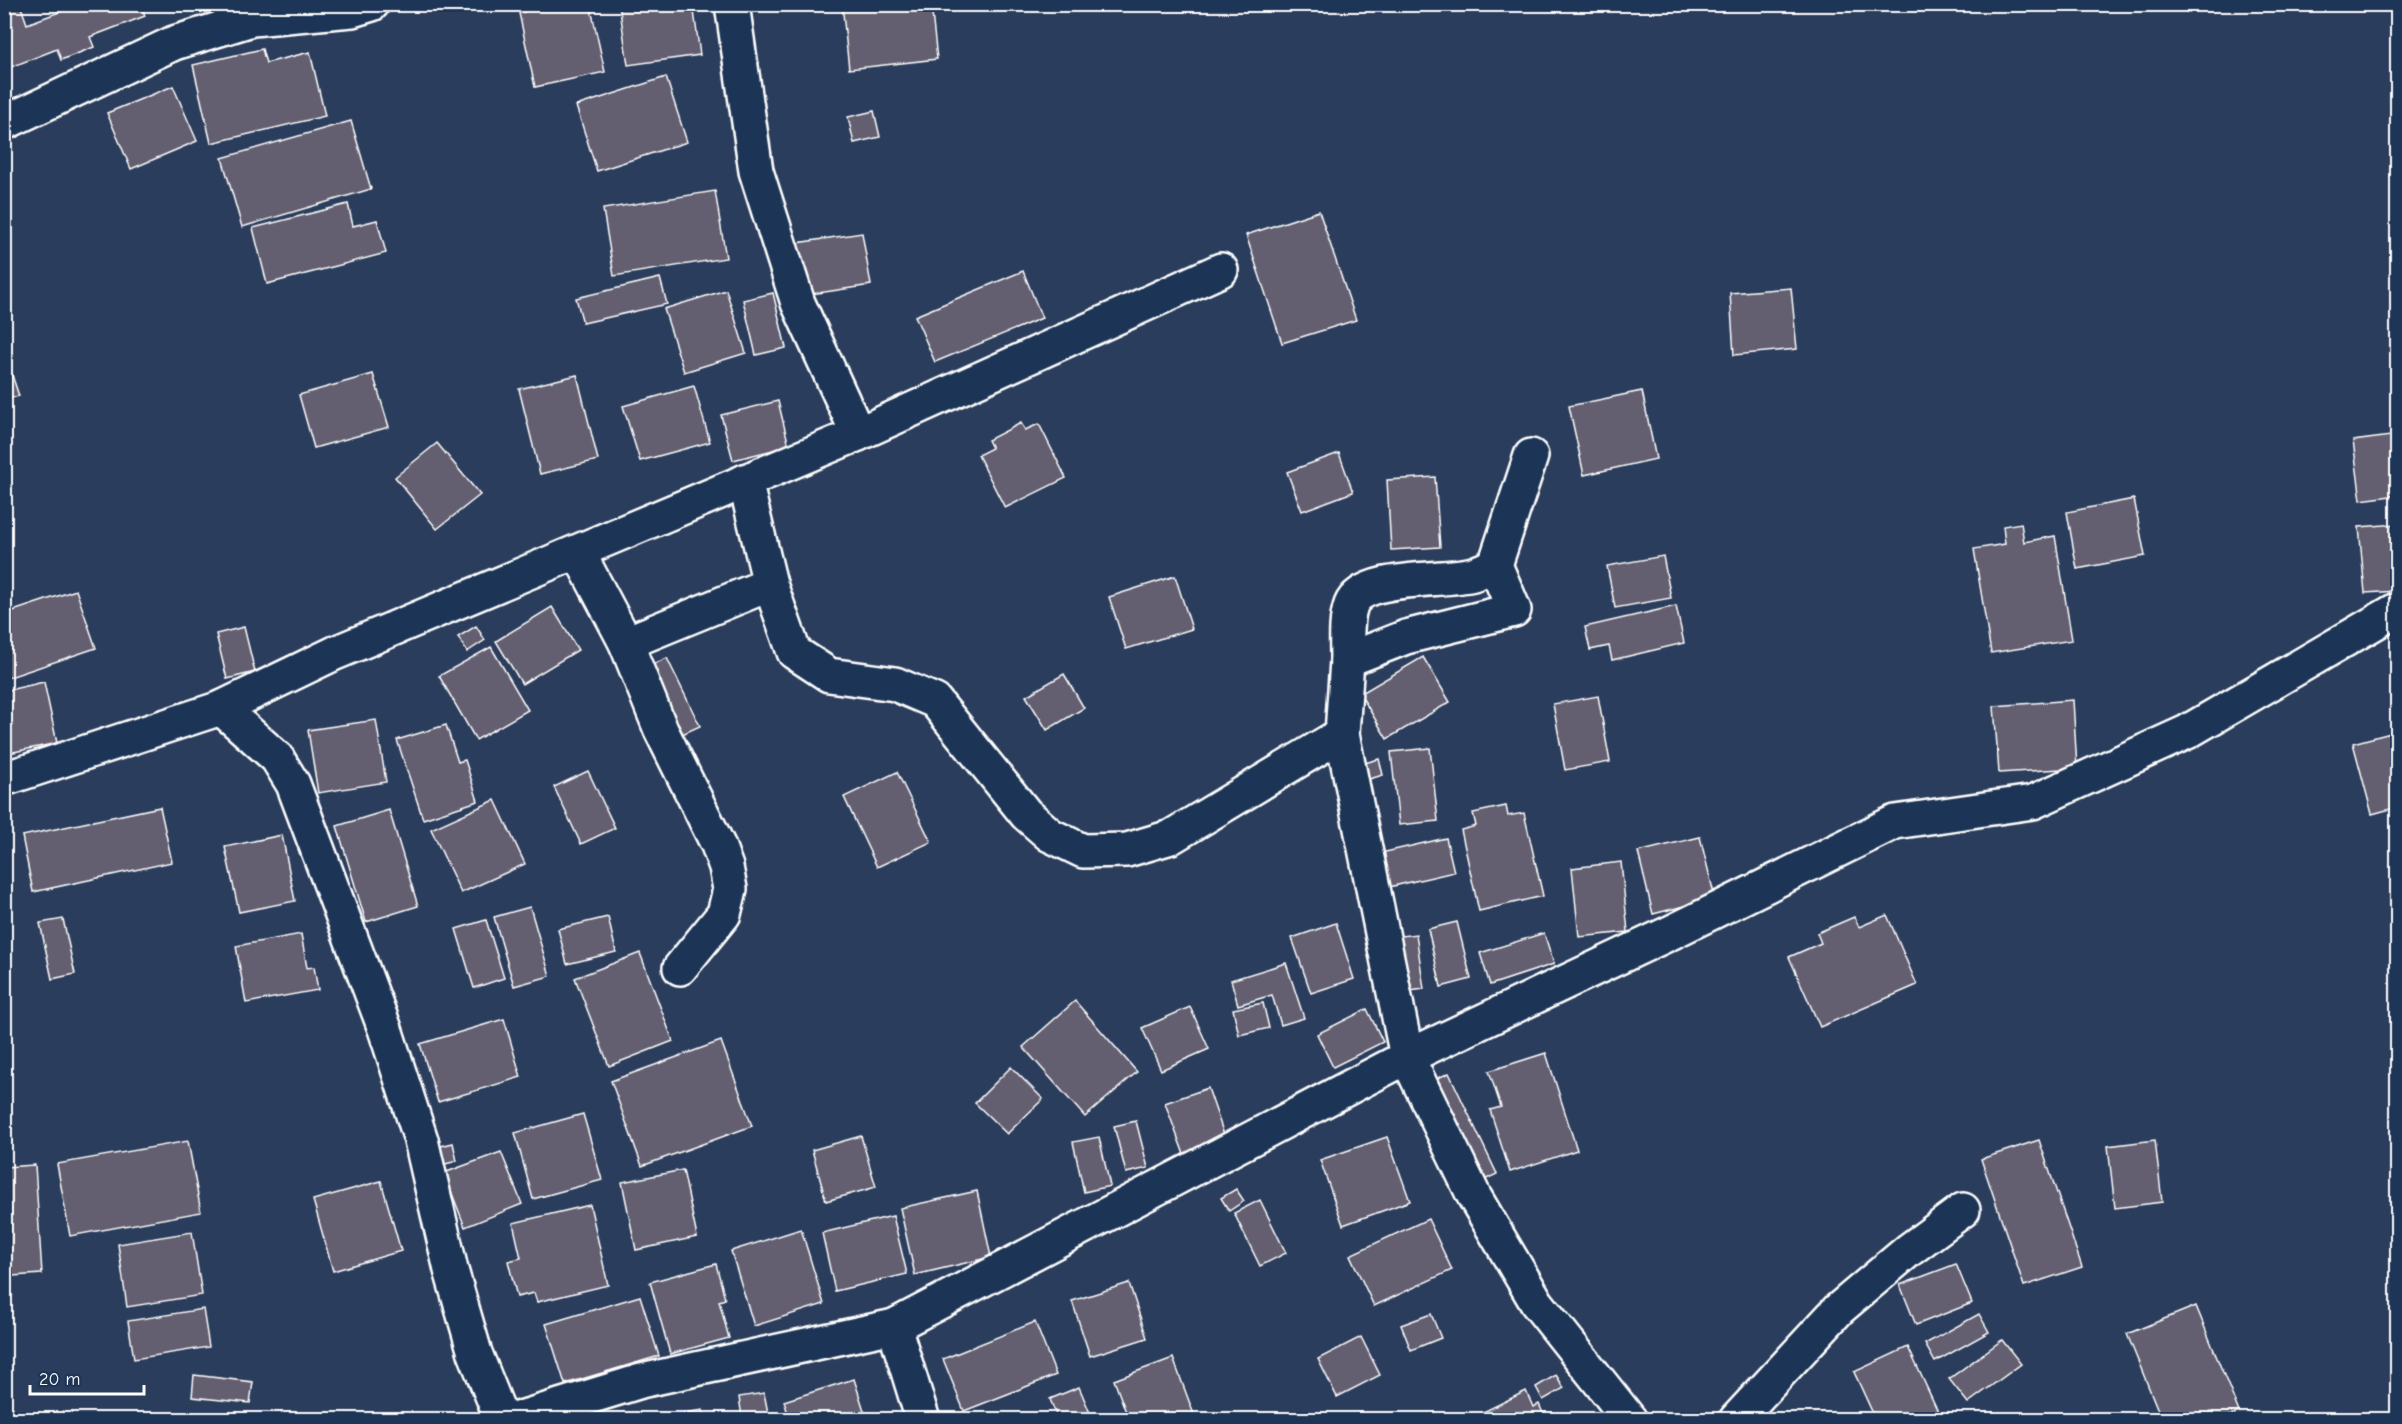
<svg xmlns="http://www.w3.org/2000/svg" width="2402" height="1424" viewBox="0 0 2402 1424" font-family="'Comic Neue',sans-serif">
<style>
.building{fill:#635e71;stroke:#fff;stroke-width:1.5}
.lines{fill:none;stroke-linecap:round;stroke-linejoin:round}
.street-casing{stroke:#fff;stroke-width:38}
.street{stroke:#1d3557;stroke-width:33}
</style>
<rect width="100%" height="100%" fill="#2b3d5c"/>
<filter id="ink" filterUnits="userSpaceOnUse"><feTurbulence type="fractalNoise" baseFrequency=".0167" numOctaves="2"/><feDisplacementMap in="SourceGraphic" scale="12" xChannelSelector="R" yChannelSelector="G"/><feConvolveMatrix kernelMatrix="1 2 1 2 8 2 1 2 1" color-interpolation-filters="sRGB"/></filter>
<g filter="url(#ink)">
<g class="building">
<polygon points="4,4 20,4 27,24 81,4 141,4 145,16 90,37 94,47 61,60 57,49 6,69"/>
<polygon points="556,4 590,4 605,72 535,87 519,13"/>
<polygon points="619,4 693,4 700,55 628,65"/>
<polygon points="842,4 931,4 937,59 849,69"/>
<polygon points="262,49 266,63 310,52 325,116 211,143 193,65"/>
<polygon points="666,77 687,142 597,171 576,106"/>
<polygon points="173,86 197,141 131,169 107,113"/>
<polygon points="874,111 880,137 854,143 848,117"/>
<polygon points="351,121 371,189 242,227 222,158"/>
<polygon points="715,191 726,258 614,276 603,209"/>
<polygon points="348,204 353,226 377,220 386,253 267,284 253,228"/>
<polygon points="1319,211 1356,320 1282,343 1246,235"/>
<polygon points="862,233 871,285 805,295 797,243"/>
<polygon points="1023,271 1042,318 935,362 915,316"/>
<polygon points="660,278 667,304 583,323 576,298"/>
<polygon points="1791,288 1797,349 1734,355 1730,293"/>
<polygon points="726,290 746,353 684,372 664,309"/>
<polygon points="773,293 786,348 756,355 743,300"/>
<polygon points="4,351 19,396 4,400"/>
<polygon points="373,374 389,427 314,448 299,395"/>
<polygon points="577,375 598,460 540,474 519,389"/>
<polygon points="694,386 710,442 640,461 623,406"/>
<polygon points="1642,391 1656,459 1584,475 1569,406"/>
<polygon points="778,401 789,446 733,460 721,415"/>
<polygon points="1021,423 1025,430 1039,424 1066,478 1005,508 978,455 992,448 988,440"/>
<polygon points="2398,435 2398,495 2361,500 2353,441"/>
<polygon points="437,443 480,495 437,529 395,477"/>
<polygon points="1339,453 1353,492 1302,511 1287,472"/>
<polygon points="1435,477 1440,547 1391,550 1387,480"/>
<polygon points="2134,499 2145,556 2077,569 2067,512"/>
<polygon points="2021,523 2024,542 2055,536 2072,640 1991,653 1974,549 2005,544 2003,526"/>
<polygon points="2398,524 2398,591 2365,593 2359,527"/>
<polygon points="1663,556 1671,598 1615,608 1607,566"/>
<polygon points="1175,576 1192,629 1126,649 1109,597"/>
<polygon points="76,590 96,648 4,679 4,614"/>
<polygon points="1676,606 1684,643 1612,660 1609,646 1590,650 1585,627"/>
<polygon points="552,607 578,650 522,684 496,641"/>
<polygon points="476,626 485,640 467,652 458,637"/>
<polygon points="244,627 255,672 227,679 216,634"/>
<polygon points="491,647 528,710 476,740 439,676"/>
<polygon points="1423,657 1450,702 1387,739 1360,694"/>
<polygon points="667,658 700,726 678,736 645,668"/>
<polygon points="1064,674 1084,708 1047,730 1026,696"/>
<polygon points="44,682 57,743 4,754 4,691"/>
<polygon points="1598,696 1610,762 1565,770 1553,704"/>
<polygon points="2073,700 2077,768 1999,773 1994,706"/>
<polygon points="376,720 386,782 318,793 308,730"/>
<polygon points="446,725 458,762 465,760 478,801 423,819 397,740"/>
<polygon points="2398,731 2398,807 2372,814 2353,743"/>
<polygon points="1430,748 1438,821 1399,825 1391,752"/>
<polygon points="1379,759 1383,775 1366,780 1361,764"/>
<polygon points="588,771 615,828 581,844 554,787"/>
<polygon points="897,772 931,842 877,867 844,797"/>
<polygon points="495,800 525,864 461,893 431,829"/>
<polygon points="1506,806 1508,816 1524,813 1543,896 1479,911 1461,830 1476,826 1473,813"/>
<polygon points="160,807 172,862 33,892 22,836"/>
<polygon points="389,810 418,906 366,922 337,826"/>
<polygon points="282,835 295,901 239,912 225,847"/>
<polygon points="1700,837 1715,898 1653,914 1638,852"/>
<polygon points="1446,838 1454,872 1389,887 1381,853"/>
<polygon points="1621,862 1628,932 1579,937 1572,868"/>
<polygon points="530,907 550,976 514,986 494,917"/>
<polygon points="1887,915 1917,985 1820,1027 1789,957 1821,943 1817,933 1854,917 1859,927"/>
<polygon points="608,917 616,952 567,964 558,929"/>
<polygon points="63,919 75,974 52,979 40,923"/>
<polygon points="486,920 504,978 474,988 456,929"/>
<polygon points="1457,922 1471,979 1441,987 1428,929"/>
<polygon points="1336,923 1354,979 1311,993 1292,938"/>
<polygon points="1544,933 1554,964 1490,985 1480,953"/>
<polygon points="301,934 307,968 314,967 318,990 246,1003 236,946"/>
<polygon points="1416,934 1424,989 1402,992 1394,937"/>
<polygon points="640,953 673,1041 609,1066 575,978"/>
<polygon points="1286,963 1304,1018 1281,1025 1272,995 1238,1005 1231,980"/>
<polygon points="1075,1001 1137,1072 1085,1117 1023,1047"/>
<polygon points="1263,1003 1269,1028 1239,1035 1233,1009"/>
<polygon points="1190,1007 1209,1049 1161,1070 1142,1028"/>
<polygon points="1367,1009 1383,1042 1333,1067 1317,1034"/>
<polygon points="504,1019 521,1077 438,1102 420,1044"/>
<polygon points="721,1041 752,1126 642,1166 611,1081"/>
<polygon points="1546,1053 1577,1150 1510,1172 1490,1110 1501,1107 1489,1071"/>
<polygon points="1011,1067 1043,1099 1007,1134 975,1103"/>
<polygon points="1449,1073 1497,1174 1478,1183 1429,1082"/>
<polygon points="1208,1088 1227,1143 1185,1157 1165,1103"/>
<polygon points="583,1114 602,1180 533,1199 515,1133"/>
<polygon points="1136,1121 1148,1168 1126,1173 1114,1126"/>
<polygon points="861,1136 876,1187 826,1201 812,1150"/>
<polygon points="1099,1137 1110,1186 1084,1192 1073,1142"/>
<polygon points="1387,1137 1410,1201 1343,1225 1320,1160"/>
<polygon points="2039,1140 2082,1267 2024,1286 1981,1159"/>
<polygon points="2155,1140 2162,1202 2115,1208 2108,1146"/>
<polygon points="188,1141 201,1212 70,1236 57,1164"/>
<polygon points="453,1143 457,1161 434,1167 429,1149"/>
<polygon points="501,1152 522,1204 465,1227 444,1173"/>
<polygon points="35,1165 42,1274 12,1276 10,1279 4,1277 4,1167"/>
<polygon points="683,1170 697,1237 636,1250 622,1182"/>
<polygon points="381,1181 401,1251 333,1271 313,1200"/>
<polygon points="1236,1189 1244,1201 1229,1211 1221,1198"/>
<polygon points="977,1191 991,1257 915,1275 900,1208"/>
<polygon points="1260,1200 1286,1253 1260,1266 1234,1213"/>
<polygon points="590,1205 608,1285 537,1302 534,1293 517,1297 508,1261 521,1258 513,1223"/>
<polygon points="893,1216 907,1274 835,1291 822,1233"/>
<polygon points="1428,1219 1452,1270 1374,1306 1350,1255"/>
<polygon points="801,1229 824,1304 754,1326 731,1251"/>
<polygon points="192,1232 202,1295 127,1307 118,1244"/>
<polygon points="716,1264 725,1299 719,1301 729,1338 670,1354 650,1282"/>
<polygon points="1956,1264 1972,1303 1916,1325 1900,1285"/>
<polygon points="1129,1283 1147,1338 1090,1356 1072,1301"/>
<polygon points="640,1296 659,1356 565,1384 546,1324"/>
<polygon points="2196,1306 2239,1412 2221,1420 2162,1420 2127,1334"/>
<polygon points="203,1309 209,1347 134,1359 128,1321"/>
<polygon points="1431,1314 1441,1338 1411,1350 1401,1325"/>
<polygon points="1979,1314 1989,1332 1935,1362 1925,1344"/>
<polygon points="1035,1322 1056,1375 964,1411 943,1359"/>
<polygon points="1361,1337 1380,1375 1337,1397 1318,1359"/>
<polygon points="2002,1340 2021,1364 1968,1403 1949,1379"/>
<polygon points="1908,1347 1941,1418 1937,1420 1876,1420 1854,1372"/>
<polygon points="1173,1358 1196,1420 1129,1420 1114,1380"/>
<polygon points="194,1375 253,1382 250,1403 192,1397"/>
<polygon points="1556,1375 1564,1388 1543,1400 1536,1387"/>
<polygon points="854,1379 867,1420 790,1420 784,1401"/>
<polygon points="1079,1387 1093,1420 1058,1420 1050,1399"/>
<polygon points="1526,1391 1533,1407 1539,1404 1546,1420 1477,1420 1475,1416"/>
<polygon points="764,1393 768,1413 742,1417 739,1397"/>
<polygon points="703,1410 705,1420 685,1420 684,1413"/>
</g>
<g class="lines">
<defs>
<g id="street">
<polyline points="732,4 756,171 798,303 858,434"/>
<polyline points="4,123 174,43 252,19 352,10 372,4"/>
<polyline points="745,481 770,584 794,652 829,675 895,684 935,701 1026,814 1050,835 1083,851 1127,850 1171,837 1342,734 1347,660 1406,637 1514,610 1495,565"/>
<polyline points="578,552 626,643 661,730 718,845 726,867 730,889 724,914 680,968"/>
<polyline points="626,643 770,584"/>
<path d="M1347 660C1347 643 1345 621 1351 605 1363 574 1444 582 1473 574 1480 572 1488 568 1495 565L1531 456"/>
<polyline points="221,708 277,758 293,784 385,1029 421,1140 451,1270 475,1353 502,1420"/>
<polyline points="1342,734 1407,1057 1474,1196 1537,1303 1630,1420"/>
<polyline points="4,779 221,708 335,653 858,434 1221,270"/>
<polyline points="894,1326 923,1420"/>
<polyline points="514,1420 641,1381 894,1326 1407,1057 1672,932 1895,822 2033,802 2187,732 2398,609"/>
<polyline points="1736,1420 1839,1309 1909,1250 1963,1210"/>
</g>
</defs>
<use href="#street" class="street-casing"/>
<use href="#street" class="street"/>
</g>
</g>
<rect width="2402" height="1424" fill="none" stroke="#1d3557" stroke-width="24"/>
<rect x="12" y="12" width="2378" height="1400" fill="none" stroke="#fff" stroke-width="2" filter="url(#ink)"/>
<path d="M30 1385v9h114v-9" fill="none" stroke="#ffffff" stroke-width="3"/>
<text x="39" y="1385" font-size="18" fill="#ffffff" stroke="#1d3557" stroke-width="4.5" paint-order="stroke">20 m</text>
</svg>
